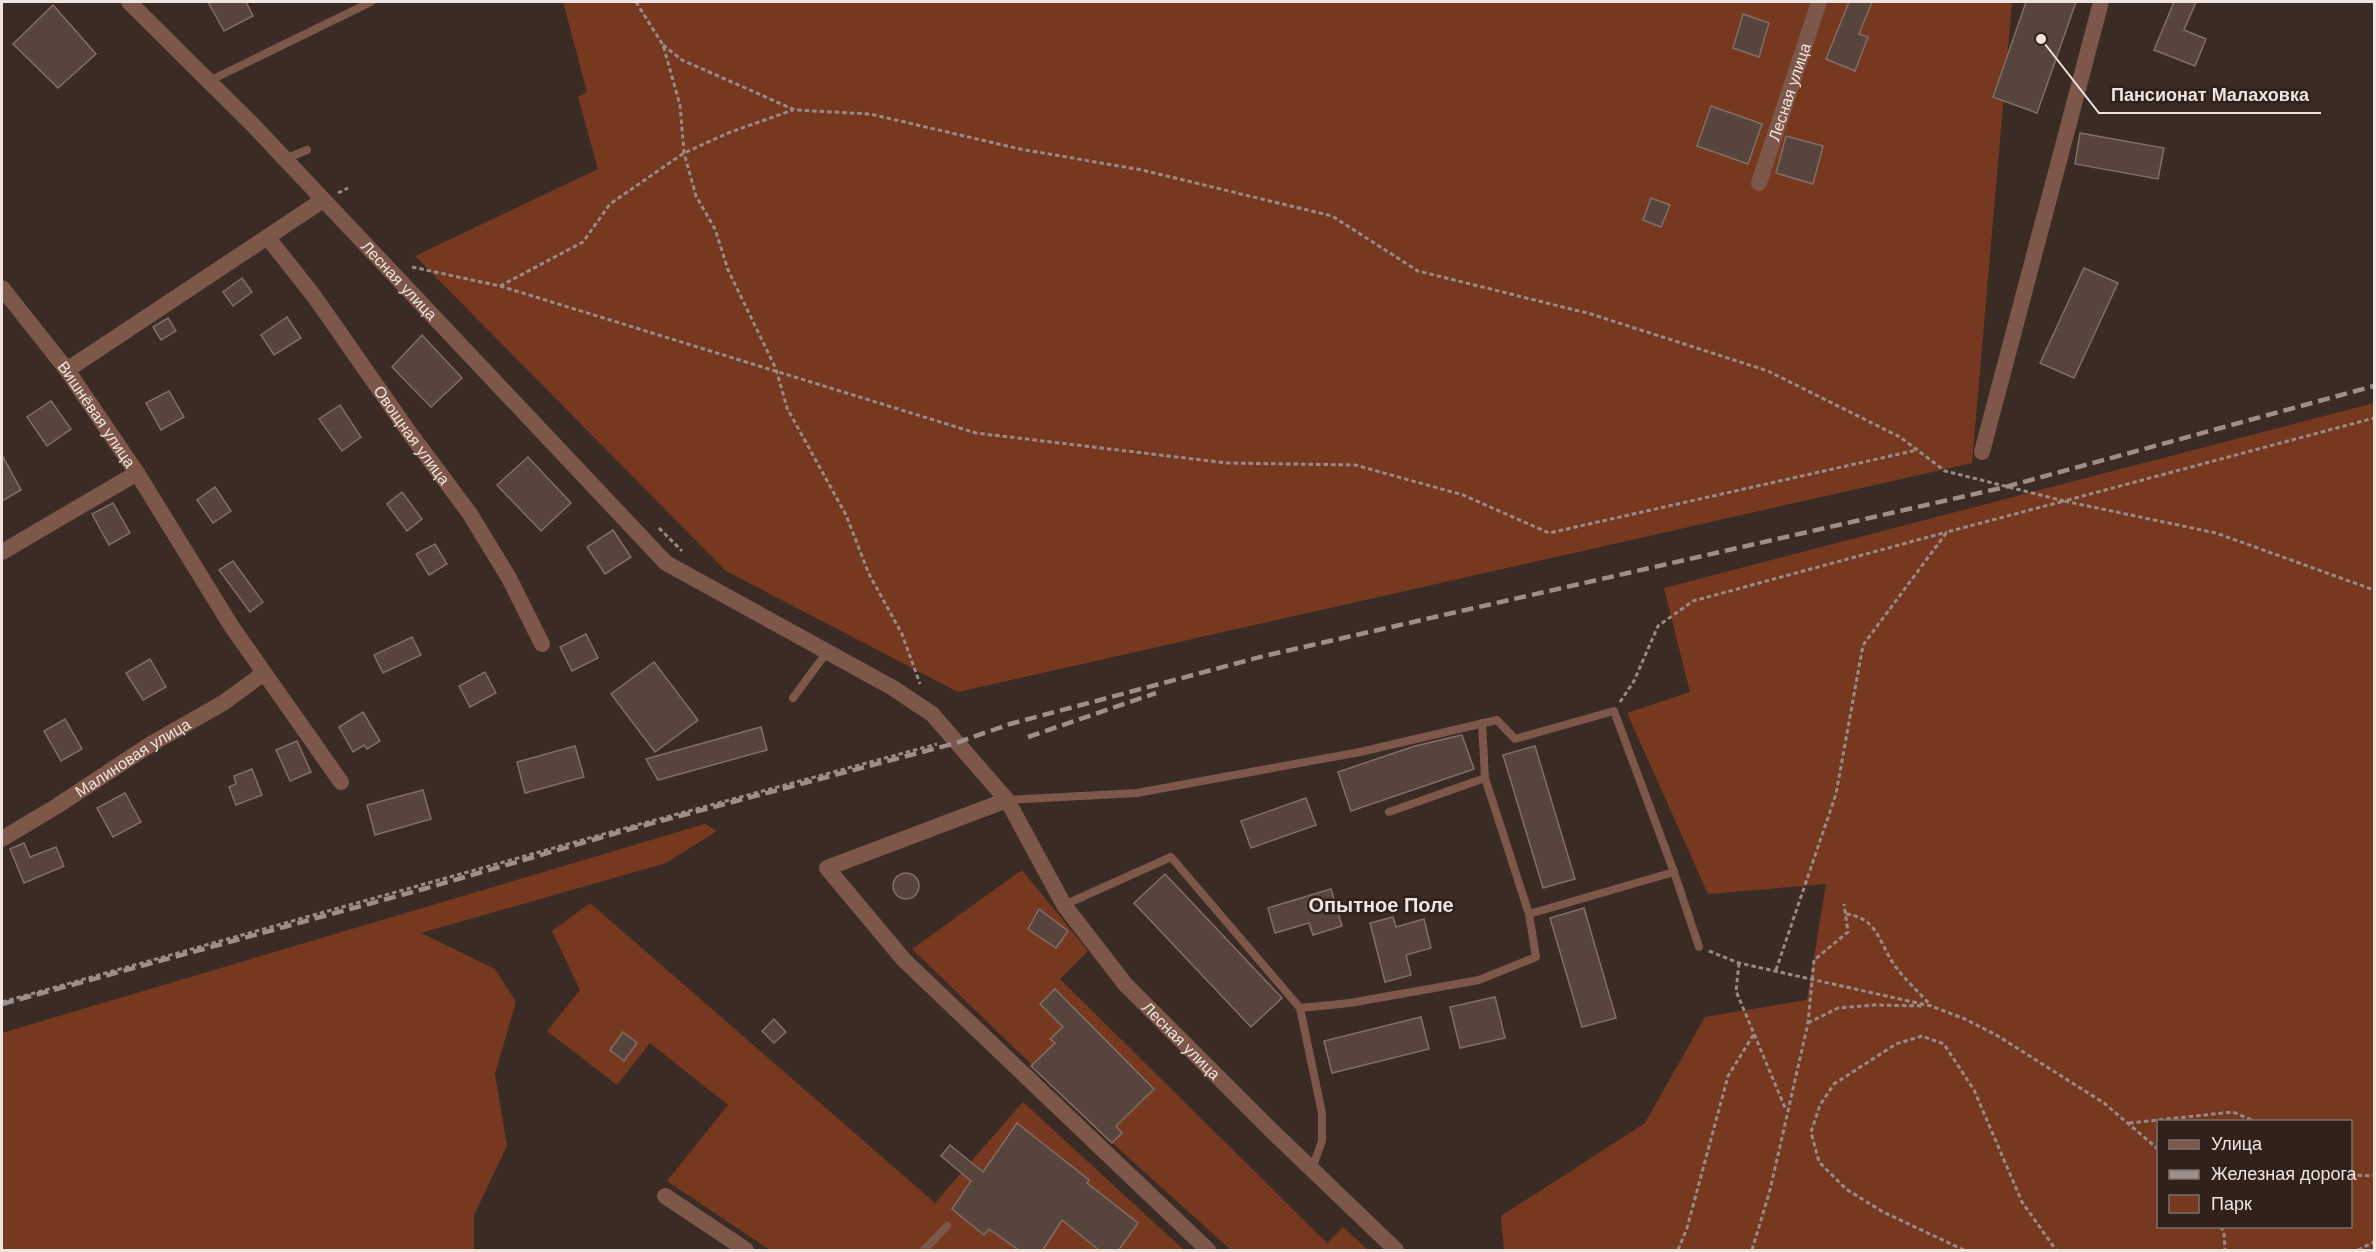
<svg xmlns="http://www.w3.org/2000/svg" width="2376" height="1252" viewBox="0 0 2376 1252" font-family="Arial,sans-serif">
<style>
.green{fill:#76391f;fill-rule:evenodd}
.building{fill:#56443d;stroke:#816e67;stroke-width:1.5}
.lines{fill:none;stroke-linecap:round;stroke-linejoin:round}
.path{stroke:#988a85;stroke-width:3;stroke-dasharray:4.5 3;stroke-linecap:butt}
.lane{stroke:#7d5749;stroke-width:8}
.street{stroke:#7d5749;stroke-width:16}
.rail{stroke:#9c8f8a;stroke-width:4.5;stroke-dasharray:12 6;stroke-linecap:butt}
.labels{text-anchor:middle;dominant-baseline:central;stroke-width:5;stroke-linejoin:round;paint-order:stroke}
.street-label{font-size:16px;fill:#efe4e0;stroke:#31211b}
.quarter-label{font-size:20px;font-weight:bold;fill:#efe4e0;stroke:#31211b}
.leader{fill:none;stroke:#efe4e0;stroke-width:2}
.callout-dot{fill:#efe4e0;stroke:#31211b;stroke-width:2}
.callout-label{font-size:18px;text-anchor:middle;font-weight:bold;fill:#efe4e0;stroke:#31211b;stroke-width:5;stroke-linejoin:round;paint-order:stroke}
</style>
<rect width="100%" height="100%" fill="#3b2b25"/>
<g class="green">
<polygon points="563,2 2012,2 1972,463 958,692 726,571 415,256 598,169 578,97 587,92"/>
<path d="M2374 403V1250H1504L1501 1216 1645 1123 1705 1017 1807 1000 1826 884 1708 894 1627 713 1690 692 1664 588ZM2158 1122H2350V1226H2158Z"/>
<polygon points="705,824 717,831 666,863 421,933 495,969 516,1002 495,1074 507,1146 474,1215 474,1250 2,1250 2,1033"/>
<polygon points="1022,870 1088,951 1060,979 1327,1243 1343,1227 1368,1250 1231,1250 1120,1150 912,949"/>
<polygon points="590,903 935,1203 1023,1102 1184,1250 770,1250 667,1181 728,1105 650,1043 617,1085 547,1031 580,990 552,931"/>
</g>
<g class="building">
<polygon points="208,2 246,2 253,16 224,31"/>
<polygon points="1849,2 1872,2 1859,34 1868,37 1855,71 1826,59"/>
<polygon points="2026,2 2076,2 2037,113 1993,97"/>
<polygon points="2174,2 2196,2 2184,30 2206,39 2195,66 2154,50"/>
<polygon points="53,5 96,54 58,88 13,44"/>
<polygon points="1743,14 1769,23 1759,57 1733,48"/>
<polygon points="1711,106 1762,124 1748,164 1697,146"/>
<polygon points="2080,133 2164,148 2158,179 2075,164"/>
<polygon points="1786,136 1823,146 1813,184 1776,173"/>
<polygon points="1651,198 1670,205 1661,227 1643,220"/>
<polygon points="2084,268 2118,283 2074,378 2040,363"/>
<polygon points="242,278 252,292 233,306 223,292"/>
<polygon points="287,317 301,338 274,355 261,335"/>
<polygon points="168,318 176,331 161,340 153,327"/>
<polygon points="422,335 462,378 431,407 392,367"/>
<polygon points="169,391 184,417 161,430 146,403"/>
<polygon points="51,401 71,429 47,446 27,417"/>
<polygon points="340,405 361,437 342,451 319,419"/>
<polygon points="2,455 21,490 2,501"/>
<polygon points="528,457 571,503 541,531 497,485"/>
<polygon points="215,487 231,511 213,523 197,500"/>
<polygon points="402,492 422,519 407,531 387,504"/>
<polygon points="113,503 130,533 109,545 92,514"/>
<polygon points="613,530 631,557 605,574 587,547"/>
<polygon points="435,544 447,564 429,575 416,554"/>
<polygon points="233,561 263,602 250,612 219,570"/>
<polygon points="586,634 598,658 572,671 560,647"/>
<polygon points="412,637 421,655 383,673 374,655"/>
<polygon points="150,659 166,687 143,700 126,673"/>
<polygon points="654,662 698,720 655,752 611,694"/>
<polygon points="485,672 496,693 470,707 459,686"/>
<polygon points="363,712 380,741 367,749 364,745 353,752 339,727"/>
<polygon points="65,719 82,749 61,761 44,731"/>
<polygon points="761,727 767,750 658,780 646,759"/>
<polygon points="1462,735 1474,769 1351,811 1338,772 1415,746"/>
<polygon points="297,741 311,772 290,781 276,750"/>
<polygon points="575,746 584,777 525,793 517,762"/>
<polygon points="1535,746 1575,879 1543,888 1503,755"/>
<polygon points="252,769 262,795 236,805 229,787 236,784 234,776"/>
<polygon points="423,790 431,819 375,835 367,805"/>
<polygon points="125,793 141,822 113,837 97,808"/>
<polygon points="1306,798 1316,825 1251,848 1241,821"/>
<polygon points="24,843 30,857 56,847 64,866 24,883 10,849"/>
<circle cx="906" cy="886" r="13"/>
<polygon points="1165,874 1282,998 1251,1027 1134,903"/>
<polygon points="1331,889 1342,926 1313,935 1309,923 1275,933 1268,908"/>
<polygon points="1584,908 1616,1018 1582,1027 1550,918"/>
<polygon points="1039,909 1068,931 1056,948 1028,929"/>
<polygon points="1393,917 1396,927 1424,919 1431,948 1406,955 1411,975 1385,982 1370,923"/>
<polygon points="1055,989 1154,1089 1116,1126 1122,1133 1112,1143 1031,1066 1055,1043 1050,1039 1063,1027 1040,1004"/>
<polygon points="1495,997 1505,1038 1460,1048 1450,1007"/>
<polygon points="1421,1017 1429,1049 1332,1073 1324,1041"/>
<polygon points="774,1019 786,1032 774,1043 762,1031"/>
<polygon points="623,1032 637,1043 624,1061 610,1050"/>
<polygon points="1017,1123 1089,1180 1087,1183 1138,1223 1118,1251 1100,1251 1062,1220 1042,1251 1020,1251 989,1229 984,1235 952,1209 971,1181 941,1156 950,1145 983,1172"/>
</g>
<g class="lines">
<g class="path">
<polyline points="636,2 663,45 680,105 684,153 696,196 715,229 728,270 776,369 787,408 846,515 869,574 902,634 920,684"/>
<polyline points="663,45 682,60 795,110 870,114 1020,149 1142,170 1332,216 1418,271 1591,314 1768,371 1900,437 1945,471 2064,501 2374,418"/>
<polyline points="338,193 348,188"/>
<polyline points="412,267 500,286 976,433 1227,463 1355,465 1463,495 1549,533 1917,450"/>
<polyline points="500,286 583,242 610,204 684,153 728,133 793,110"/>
<polyline points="659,528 682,551"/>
<polyline points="1620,702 1634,681 1658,626 1693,601 1947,532"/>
<path d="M1846 914C1877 918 1878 940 1893 963 1903 978 1919 992 1931 1006"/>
<polyline points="1709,951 1739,963 1931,1006 1965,1019 1998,1036 2104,1103 2158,1149"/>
<polyline points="1739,963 1736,991 1786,1110"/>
<polyline points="1776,970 1836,794 1863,645 1947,532 2064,501 2216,533 2374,590"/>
<polyline points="2,1002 618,830 937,744"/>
<polyline points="1808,1023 1838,1008 1874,1005 1923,1006"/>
<polyline points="2129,1123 2233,1112 2256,1122"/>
<polyline points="2350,1175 2374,1176"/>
<polyline points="2221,1226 2224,1234 2225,1250"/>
<polyline points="1678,1250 1687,1228 1728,1076 1754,1034"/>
<polyline points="1752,1250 1770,1190 1808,1023 1814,960 1848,932 1844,904"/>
<polyline points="1964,1250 1883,1212 1846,1189 1819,1162 1811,1132 1820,1105 1834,1084 1896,1044 1922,1036 1944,1044 1974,1090 2022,1202 2056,1250"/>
<polyline points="2358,1250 2374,1242"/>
</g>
<g class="lane">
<polyline points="209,81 371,2"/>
<polyline points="285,159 307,150"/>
<polyline points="793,698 827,652"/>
<polyline points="1482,723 1485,778 1529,914"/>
<polyline points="1007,800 1137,793 1360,752 1497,720 1515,739 1614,711 1674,872 1699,947"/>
<polyline points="1389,812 1485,778"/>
<polyline points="1064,905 1171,857 1300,1008 1350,1003 1479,980 1536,957 1529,914 1674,872"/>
<polyline points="1300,1008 1322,1113 1322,1141 1312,1169"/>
<polyline points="924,1250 947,1226"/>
</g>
<g class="street">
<path id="s1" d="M129 2 252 124 666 563 893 688 932 714 1007 800 1064 905 1125 984 1271 1130 1396 1250"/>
<path id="s2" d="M1759 183 1819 2"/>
<path id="s3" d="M268 238 314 296 409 432 470 514 509 578 542 644"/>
<path id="s4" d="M2 288 67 370 137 473 2 552"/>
<polyline points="67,370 323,200"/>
<polyline points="1982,452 2101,2"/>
<polyline points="137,473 232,627 341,782"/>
<polyline points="1007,800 827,868 904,960 1208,1250"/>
<path id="s5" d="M2 839 57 806 151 744 223 703 264 673"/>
<polyline points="665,1196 746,1250"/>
</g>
<g class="rail">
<polyline points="1028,737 1156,693"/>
<polyline points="2,1004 427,888 634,828 956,743 1010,724 1264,656 2005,487 2374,386"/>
</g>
</g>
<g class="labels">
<g class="street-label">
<text stroke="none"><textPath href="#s2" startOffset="96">Лесная улица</textPath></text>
<text stroke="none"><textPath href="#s1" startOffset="388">Лесная улица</textPath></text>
<text stroke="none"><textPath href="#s4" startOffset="158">Вишнёвая улица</textPath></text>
<text stroke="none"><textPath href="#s3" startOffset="244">Овощная улица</textPath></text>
<text stroke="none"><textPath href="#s5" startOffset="154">Малиновая улица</textPath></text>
<text stroke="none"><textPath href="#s1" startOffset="1496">Лесная улица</textPath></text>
</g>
<g class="quarter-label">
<text x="1381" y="905">Опытное Поле</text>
</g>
</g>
<path class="leader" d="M2041 39L2099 113H2321"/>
<circle class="callout-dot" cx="2041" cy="39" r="6"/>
<g class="callout-label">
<text x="2210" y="101">Пансионат Малаховка</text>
</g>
<rect width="2376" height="1252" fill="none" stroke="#efe4e0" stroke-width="6"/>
<rect x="2157" y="1120" width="195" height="108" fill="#31211b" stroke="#7d6f6a" stroke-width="1.5"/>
<rect x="2169" y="1140" width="30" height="9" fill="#7d5749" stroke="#7d6f6a" stroke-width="1.5"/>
<text x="2211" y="1150" font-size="18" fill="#efe4e0">Улица</text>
<rect x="2169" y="1170" width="30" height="9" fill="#9c8f8a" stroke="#7d6f6a" stroke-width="1.5"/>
<text x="2211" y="1180" font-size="18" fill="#efe4e0">Железная дорога</text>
<rect x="2169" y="1195" width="30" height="18" fill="#76391f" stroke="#7d6f6a" stroke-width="1.5"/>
<text x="2211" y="1210" font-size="18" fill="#efe4e0">Парк</text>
</svg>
